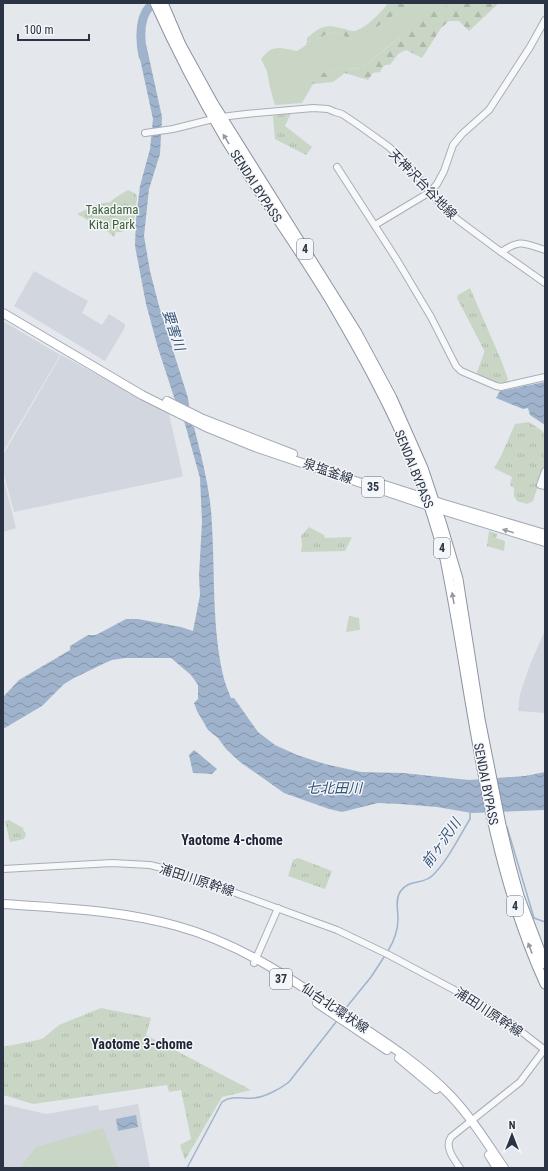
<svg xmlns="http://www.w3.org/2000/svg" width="548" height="1171" viewBox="0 0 548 1171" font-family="'Roboto Condensed','Noto Sans JP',sans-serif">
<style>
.built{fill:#d2d6de}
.green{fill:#c9d6c5}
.forest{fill:url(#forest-firs)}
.park{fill:url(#park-tufts)}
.water{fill:url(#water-waves)}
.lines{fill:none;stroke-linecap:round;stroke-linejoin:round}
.stream{stroke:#9fb4cc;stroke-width:1.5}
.river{stroke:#9fb4cc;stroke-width:9}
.minor-casing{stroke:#a9aeb7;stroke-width:8}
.major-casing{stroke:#a3abb8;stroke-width:10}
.highway-casing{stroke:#8b94a3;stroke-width:11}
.minor{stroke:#f7f8fa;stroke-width:6}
.major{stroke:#fff;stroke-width:8}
.highway{stroke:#fff;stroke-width:9}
.oneway{fill:#959aa2}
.labels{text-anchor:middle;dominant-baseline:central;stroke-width:3;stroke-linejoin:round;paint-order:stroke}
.shield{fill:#f4f6f9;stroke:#676e7b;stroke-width:1}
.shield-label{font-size:12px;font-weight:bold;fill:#2b3445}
.street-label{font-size:13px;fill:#2b3445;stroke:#f4f6f9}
.park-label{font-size:13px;fill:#3f6138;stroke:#f4f6f9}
.water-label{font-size:14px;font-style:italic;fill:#34527a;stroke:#f4f6f9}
.neighbourhood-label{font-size:14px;font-weight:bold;fill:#1d2536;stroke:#f4f6f9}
</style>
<defs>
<pattern id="forest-firs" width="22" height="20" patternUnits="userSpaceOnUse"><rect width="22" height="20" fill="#c9d6c5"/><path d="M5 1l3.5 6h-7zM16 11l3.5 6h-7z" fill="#adb8ab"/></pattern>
<pattern id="park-tufts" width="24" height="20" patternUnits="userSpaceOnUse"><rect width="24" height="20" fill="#c9d6c5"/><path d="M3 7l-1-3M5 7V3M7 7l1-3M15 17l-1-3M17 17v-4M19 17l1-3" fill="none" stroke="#adb8ab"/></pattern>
<pattern id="water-waves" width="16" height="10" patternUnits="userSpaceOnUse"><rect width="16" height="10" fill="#9fb4cc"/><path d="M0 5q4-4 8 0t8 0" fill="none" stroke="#8293a7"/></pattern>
</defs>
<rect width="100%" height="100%" fill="#e4e7ec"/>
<g class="built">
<polygon points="34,271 88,301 82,313 102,325 109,314 125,324 125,327 105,361 14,306"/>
<polygon points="3,321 60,355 3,452"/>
<polygon points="61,355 169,414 183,476 181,477 14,512 3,471 3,455"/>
<polygon points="3,477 16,528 3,532"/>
<polygon points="545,630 545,713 518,711 520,694 530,665"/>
<polygon points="3,1104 46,1114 98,1105 99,1111 138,1104 150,1168 4,1168"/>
</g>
<g class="green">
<path d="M410 3H457L458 4 456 6 438 7 361 68C356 69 351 68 345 68 335 68 319 73 312 81L313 84 302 103 275 105 270 88 267 71 261 59C269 49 274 46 287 49 291 49 293 51 297 51L306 45 307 41C318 44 324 30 338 33 342 34 346 37 350 39L367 32Z"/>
<polygon points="103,1128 118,1168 20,1168 36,1147"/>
</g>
<g class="forest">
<path d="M388 3H410C391 16 372 34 350 39 346 37 342 34 338 33 324 30 318 44 307 41V38C323 25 324 24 345 29 347 30 351 31 354 31 365 29 382 12 388 3Z"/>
<path d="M459 3H499L469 31 459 21H449L441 28 422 58 406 50 398 54 390 65C384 64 383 67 380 72L373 73 368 80 345 73 333 82 313 84 312 81C318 73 335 68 345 68 351 68 356 69 361 68L398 39 418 20 438 7 456 6Z"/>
</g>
<g class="park">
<polygon points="291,113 285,126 312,147 306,155 275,139 273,116"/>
<polygon points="128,190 136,194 137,198 134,221 125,223 125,229 122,232 116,232 114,237 107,231 77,214 98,204 110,202 115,198"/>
<polygon points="470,288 501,360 508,379 506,382 497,383 478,375 477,372 484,353 484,350 457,298 458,295"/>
<polygon points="529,422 545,433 545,464 533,501 527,504 517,501 514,496 514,488 510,485 512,477 494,468 501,456 515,424"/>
<polygon points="309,527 324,535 325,538 352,537 345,551 301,552 302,546 301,536"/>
<polygon points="489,531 497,534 496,538 505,541 504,551 487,546"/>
<polygon points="349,616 359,618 360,630 346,632"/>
<polygon points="9,820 23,828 24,832 26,833 24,839 10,842 5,821"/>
<polygon points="298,858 332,871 325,889 288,876 293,860"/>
<polygon points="101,1008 151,1018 146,1035 251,1090 222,1097 185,1160 180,1145 191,1139 181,1090 169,1092 167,1085 33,1104 3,1095 3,1047 42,1039 59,1025"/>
</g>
<g class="water">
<path d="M146 44 162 117 160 154 149 189 144 236 150 271 159 306 188 398 192 426 194 427C202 459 211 492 212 526 215 576 212 626 223 675 225 683 228 691 231 698H234L258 732 275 745 297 755 325 764 361 772 403 773 469 780 525 776 545 772V810L472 813 437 807 400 804 378 803 342 812 329 809 284 793 240 762 226 749 218 738 208 730 197 711 194 703 198 699V685L191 675 171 658H125L112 660 103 664 74 678 64 684 42 706 3 729V697L19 680 70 650V646L88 635H96L126 619H138L181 627 193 631 200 595 199 576 202 522 200 478 185 424 174 397 158 348 146 304 135 246 136 219 140 186 150 149 153 119 137 45Z"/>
<polygon points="545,382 545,425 530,415 528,408 523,409 496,398 500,391"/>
<polygon points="194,750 217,769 212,774 193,773 189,755"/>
<polygon points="136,1115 138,1127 118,1131 116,1119"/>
</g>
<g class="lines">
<g class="stream">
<polyline points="507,827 534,918 545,922"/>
<path d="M388 951C394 941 398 931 398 919 398 910 395 900 400 892 408 879 422 885 432 876 447 862 459 837 470 819V812"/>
<polyline points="345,1009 371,977 386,954"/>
<path d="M187 1168 222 1102C231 1095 243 1099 254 1098 265 1097 280 1089 289 1082L336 1022"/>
</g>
<path class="river" d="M143 56C140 40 138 19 150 6"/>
<defs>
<g id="minor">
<polyline points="145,133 173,129 221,117 246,114 313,108 328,109 335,112 342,114 357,124 389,147 406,163 442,206 458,220 501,252 545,283"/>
<polyline points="337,167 397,260 431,317 456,366 461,371 496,386 501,387 545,377"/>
<polyline points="375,225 430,192 437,184 444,171 453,145 462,134 489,110 530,47 545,20"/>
<path d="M501 252C521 239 523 243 545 250"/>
<polyline points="545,471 540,485 545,486"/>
<polyline points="3,869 112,863 150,865 166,869 211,884 337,930 389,955 490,1009 505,1019 545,1050"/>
<polyline points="254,963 278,908"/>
<path d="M460 1168C454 1159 444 1147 451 1137L520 1082 544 1050"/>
</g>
<g id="major">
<polyline points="3,313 142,395 206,427 255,447 429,506 545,542"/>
<polyline points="167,401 203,419 293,454"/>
<polyline points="375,482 447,505 545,534"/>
<path d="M3 904C61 908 120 910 177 926 239 943 292 979 344 1015 382 1040 419 1063 450 1095 471 1117 487 1143 504 1168"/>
<polyline points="317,1003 387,1050"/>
<polyline points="399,1058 436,1089"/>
<polyline points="489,1155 497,1168"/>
</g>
<g id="highway">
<path d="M155 3C176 50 200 96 226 140 259 194 297 245 330 300 361 353 392 408 415 466 427 496 436 527 445 559 474 701 484 850 545 984"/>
<polyline points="163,3 181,45 213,103 357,333 392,398 423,468 442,525 458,579 480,719 501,825 511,867 519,896 545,964"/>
</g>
</defs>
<use href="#minor" class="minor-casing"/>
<use href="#major" class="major-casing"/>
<use href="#highway" class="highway-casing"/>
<use href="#minor" class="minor"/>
<use href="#major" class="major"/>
<use href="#highway" class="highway"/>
</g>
<defs><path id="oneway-solid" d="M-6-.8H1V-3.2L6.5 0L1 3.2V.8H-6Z"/></defs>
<g class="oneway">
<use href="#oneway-solid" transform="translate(226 139) rotate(-121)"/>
<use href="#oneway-solid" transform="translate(508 531) rotate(-163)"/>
<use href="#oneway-solid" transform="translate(453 598) rotate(-100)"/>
<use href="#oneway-solid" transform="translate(530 948) rotate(-110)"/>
</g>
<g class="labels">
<g class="shield">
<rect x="297" y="239" width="16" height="20" rx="3"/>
<rect x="362" y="477" width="22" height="20" rx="3"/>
<rect x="434" y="538" width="16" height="20" rx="3"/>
<rect x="507" y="896" width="16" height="20" rx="3"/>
<rect x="270" y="969" width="22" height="20" rx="3"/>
</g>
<g class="shield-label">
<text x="305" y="249">4</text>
<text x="373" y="487">35</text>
<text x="442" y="548">4</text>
<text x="515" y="906">4</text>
<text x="281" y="979">37</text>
</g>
<g class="street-label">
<text transform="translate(423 184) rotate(46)">天神沢台谷地線</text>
<text transform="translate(256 186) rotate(57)">SENDAI BYPASS</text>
<text transform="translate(414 469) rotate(68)">SENDAI BYPASS</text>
<text transform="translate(328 471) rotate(19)">泉塩釜線</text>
<text transform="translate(486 784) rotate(79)">SENDAI BYPASS</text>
<text transform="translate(197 880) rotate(18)">浦田川原幹線</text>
<text transform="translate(335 1008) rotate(34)">仙台北環状線</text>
<text transform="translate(489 1012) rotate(33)">浦田川原幹線</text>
</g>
<g class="park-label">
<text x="112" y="209">Takadama<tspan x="112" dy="15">Kita Park</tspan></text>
</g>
<g class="water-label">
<text transform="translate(174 330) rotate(72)">要害川</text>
<text x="334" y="788">七北田川</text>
<text transform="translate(441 843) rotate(-55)">前ヶ沢川</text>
</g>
<g class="neighbourhood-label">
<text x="232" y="840">Yaotome 4-chome</text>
<text x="142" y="1044">Yaotome 3-chome</text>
</g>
</g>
<rect width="548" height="1171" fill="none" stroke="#2b3445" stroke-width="8"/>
<g transform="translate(512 1135)" stroke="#f4f6f9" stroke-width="3" paint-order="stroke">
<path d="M0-3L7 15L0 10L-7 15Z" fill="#2b3445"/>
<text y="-6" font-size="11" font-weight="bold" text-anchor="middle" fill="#2b3445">N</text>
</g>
<path d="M18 34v6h71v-6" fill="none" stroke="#2b3445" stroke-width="2"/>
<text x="24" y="34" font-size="12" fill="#2b3445" stroke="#f4f6f9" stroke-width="3" paint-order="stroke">100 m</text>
</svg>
